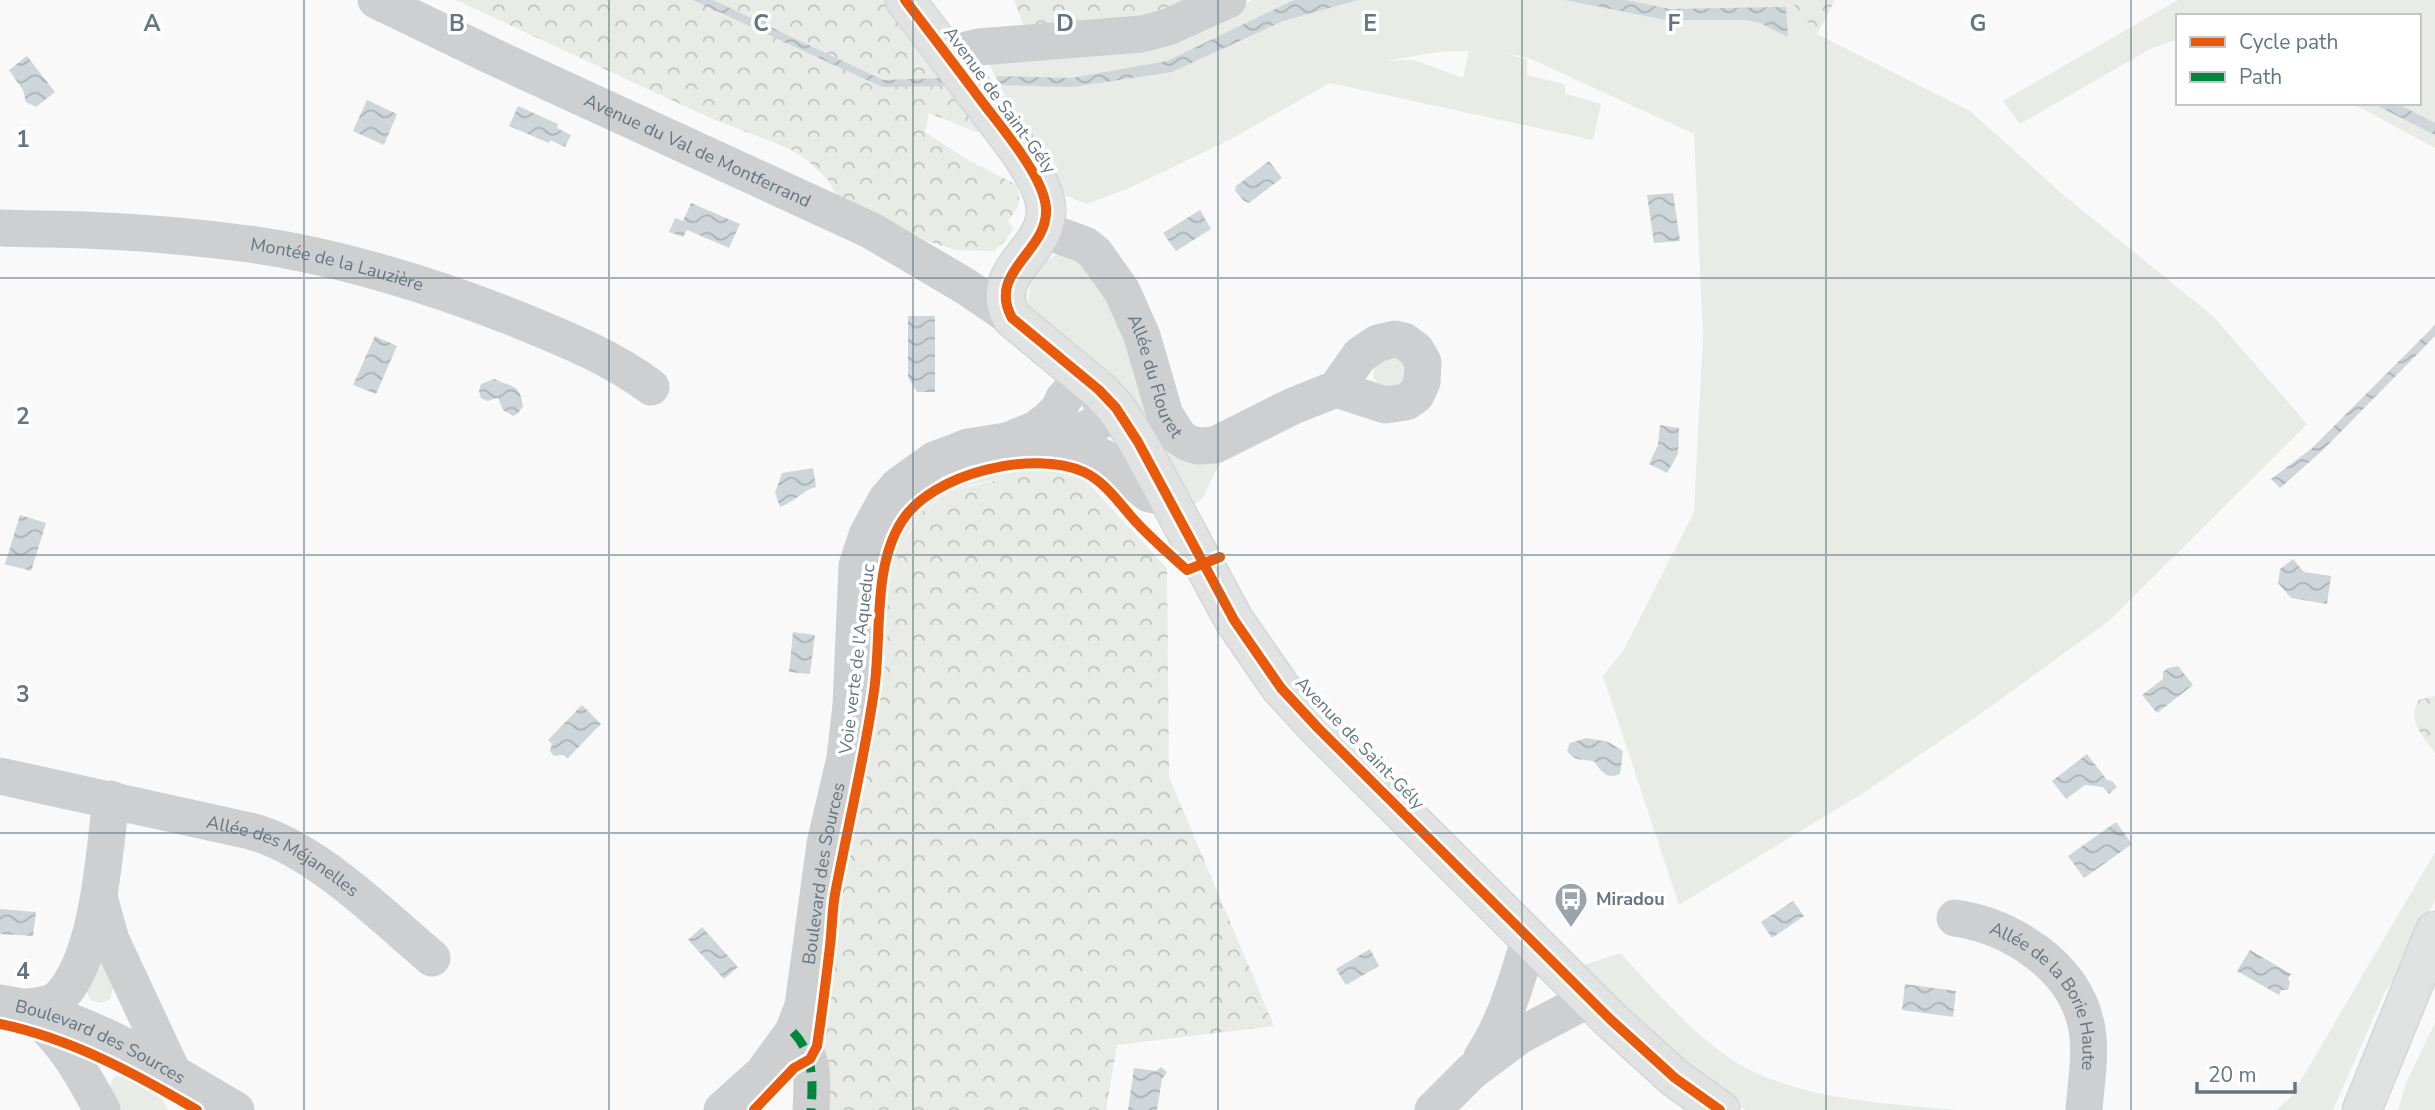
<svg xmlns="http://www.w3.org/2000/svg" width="2435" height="1110" viewBox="0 0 2435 1110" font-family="'Nunito Sans',sans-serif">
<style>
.green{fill:#e8ebe6;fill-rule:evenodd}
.forest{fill:url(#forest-crowns)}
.water{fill:url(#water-waves)}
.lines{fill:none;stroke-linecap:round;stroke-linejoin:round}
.secondary-casing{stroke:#d5d6d7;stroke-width:41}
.street{stroke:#cecfd0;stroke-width:37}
.secondary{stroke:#e1e2e2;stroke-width:38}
.quiet{stroke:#00873e;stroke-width:9;stroke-dasharray:18 9;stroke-linecap:butt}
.cycleway-casing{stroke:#fff;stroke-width:15}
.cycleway{stroke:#e8590c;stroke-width:10}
.grid{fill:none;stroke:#657683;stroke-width:2;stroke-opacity:0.55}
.labels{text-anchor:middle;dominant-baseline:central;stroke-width:7;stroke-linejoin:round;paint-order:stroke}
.street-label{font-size:18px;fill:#657683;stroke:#fff}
.poi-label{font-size:18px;font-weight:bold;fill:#657683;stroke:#fff;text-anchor:start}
.grid-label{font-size:23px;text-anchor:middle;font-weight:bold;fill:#657683;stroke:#fff;stroke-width:7;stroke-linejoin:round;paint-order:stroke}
</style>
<defs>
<pattern id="forest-crowns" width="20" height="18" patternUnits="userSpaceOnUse" patternTransform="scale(1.75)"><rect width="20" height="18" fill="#e8ebe6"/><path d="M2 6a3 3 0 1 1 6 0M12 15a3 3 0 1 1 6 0" fill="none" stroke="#c0c3c0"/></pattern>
<pattern id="water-waves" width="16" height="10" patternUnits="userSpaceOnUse" patternTransform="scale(1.75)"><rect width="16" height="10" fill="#ced6d9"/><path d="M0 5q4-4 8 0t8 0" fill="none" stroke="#abb2b5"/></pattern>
</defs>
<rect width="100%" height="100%" fill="#f9f9f9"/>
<g class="green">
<path d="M1253 0H1742L1794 5 1817 34 1970 111 2060 192 2214 317 2307 424 2110 620 1979 715 1860 795 1679 905 1603 676 1623 651 1694 512 1703 337 1694 134 1529 58 1495 51 1527 59V75L1564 84 1566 94 1601 104 1593 140 1330 83 1231 139 1129 188 1087 204 1066 196 1057 186 1030 145 987 60 1211 19ZM1469 51 1463 78 1414 60 1386 61 1438 52Z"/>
<polygon points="2178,0 2435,0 2435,148 2352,103 2419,103 2419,16 2178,16 2178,39 2150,49 2020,124 2003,101"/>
<path d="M1060 253 1073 254 1105 286 1149 400 1222 458 1203 498 1189 508 1028 312C1028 284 1033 266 1060 253Z"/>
<polygon points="1389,352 1410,367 1401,387 1380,386 1374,378 1373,367"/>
<path d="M988 457H1069L1100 475 1089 484C1069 473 1028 473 1006 478 989 481 970 484 954 491 890 519 888 593 887 653L831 1026 815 1027 872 575 889 522 922 485Z"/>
<polygon points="2435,852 2435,899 2413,952 2401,971 2386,989 2333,1110 2276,1110 2291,1097"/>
<polygon points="97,953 113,987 110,999 101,1003 90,1000 86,988"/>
<path d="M1620 953C1654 989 1687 1028 1728 1057 1788 1099 1885 1103 1956 1110H1745L1702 1086 1578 967Z"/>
<polygon points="2435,1023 2435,1110 2398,1110 2406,1083"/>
<path d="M117 1076C137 1079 160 1091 168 1110H121L109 1088 114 1077Z"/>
</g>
<g class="forest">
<path d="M456 0H886L986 132H976L929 113 925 132 968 160 1017 185C1021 204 1020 206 1008 221L1013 229 1006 240 994 251 955 250 925 240 837 197 828 180 807 160 790 149 708 117Z"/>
<polygon points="1014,0 1188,0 1161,13 1026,32"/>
<polygon points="1742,0 1835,0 1817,34 1794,5"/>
<polygon points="1022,474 1070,475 1089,484 1167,568 1169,777 1274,1026 1117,1045 1106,1110 825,1110 821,1056 826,1009 843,887 875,728 887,653 888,599 900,548 922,512 945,496 956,490"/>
<path d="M2435 696V753C2423 736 2406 720 2419 700Z"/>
</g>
<g class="water">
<polygon points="693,0 713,0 883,80 944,78 945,86 882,87"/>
<polygon points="1294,0 1358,0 1283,21 1172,72 1072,87 999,85 996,76 1072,78 1167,61"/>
<polygon points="1565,0 1625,0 1670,9 1786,7 1788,37 1760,23 1747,20 1666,20"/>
<polygon points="27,56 55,92 36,107 26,102 23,90 9,70"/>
<polygon points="367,100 397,114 384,145 353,131"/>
<polygon points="2372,103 2396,103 2435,123 2435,135"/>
<polygon points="518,106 558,124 557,128 571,135 565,147 550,140 549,143 509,126"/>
<polygon points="1269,161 1282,178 1249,203 1244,201 1235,191 1236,186"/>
<polygon points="1673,193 1680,241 1654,243 1647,195"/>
<polygon points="691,203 740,224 729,248 687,230 683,237 669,232 675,218 683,221"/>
<polygon points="1200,210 1211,229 1176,251 1163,233"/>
<polygon points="908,316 935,316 935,392 917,392 908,377"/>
<polygon points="2435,325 2435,336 2323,450 2280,488 2271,479 2311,449"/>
<polygon points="375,336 397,346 376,394 353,385"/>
<path d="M494 379C513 388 520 383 523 407L517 414 513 416 503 410 498 398 487 401 481 398 479 391 481 384Z"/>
<polygon points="1660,425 1679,428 1678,454 1667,473 1649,464 1658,445"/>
<path d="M813 468 816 487C804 489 795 502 780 507L775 493 782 473Z"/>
<polygon points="20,515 46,523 31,571 5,564"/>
<polygon points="2293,559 2304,572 2331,576 2327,604 2291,598 2278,583 2280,569"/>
<polygon points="793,632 815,635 810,674 789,672"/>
<polygon points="2178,666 2193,685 2157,713 2142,695 2163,679 2163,672 2168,668"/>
<polygon points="582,705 601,724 568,758 563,755 554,756 550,751 552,744 548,740"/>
<path d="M1587 738 1608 742 1623 751 1620 774C1608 780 1601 772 1595 762 1583 758 1574 763 1567 750L1570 743Z"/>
<polygon points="2087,754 2107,780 2112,781 2117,787 2109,794 2103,787 2085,785 2066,799 2052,781"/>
<polygon points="2116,822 2132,844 2084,878 2068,856"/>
<polygon points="1793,901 1804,916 1772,938 1761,922"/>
<polygon points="0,909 36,912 33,936 0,934"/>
<polygon points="702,927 738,967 724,979 688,940"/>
<polygon points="1370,949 1379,966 1346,985 1336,969"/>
<polygon points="2250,950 2291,974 2288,979 2290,982 2288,990 2281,990 2279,995 2237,971"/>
<polygon points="1905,984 1956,991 1953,1017 1902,1010"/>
<polygon points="1161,1067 1167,1072 1162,1079 1157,1110 1128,1110 1134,1068 1156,1071"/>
</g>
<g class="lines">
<defs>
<g id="secondary">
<path d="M905 0C931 34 957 68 983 103 1002 128 1044 177 1046 208 1049 252 986 271 1012 318L1099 390 1116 408 1138 442 1234 620 1281 688 1318 728 1611 1020 1675 1078 1720 1110"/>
<polyline points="2362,1110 2435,931"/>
</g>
</defs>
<use href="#secondary" class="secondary-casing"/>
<g class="street">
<path id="s1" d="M376 0 496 58 870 230 965 286 1012 318"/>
<polyline points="950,58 962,51 979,47 1142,34 1168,27 1228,0"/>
<path id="s2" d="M0 228C28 229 57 229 85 230 139 232 195 237 249 244 337 256 437 287 519 320 565 339 611 357 651 387"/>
<path id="s3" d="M1040 231 1058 235 1085 245 1095 253 1122 291 1142 336 1165 415 1179 437 1188 443 1198 446 1215 445 1293 406 1336 389 1385 405 1406 402 1416 395 1422 382 1423 362 1416 350 1404 341 1395 339 1378 343 1360 355 1336 389"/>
<polyline points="1007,441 1036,429 1048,420 1059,409 1064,398 1084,378"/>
<polyline points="1046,442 1075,436 1100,421 1103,412 1099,390"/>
<path id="s4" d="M0 776 250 831C315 848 381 915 432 958"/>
<polyline points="99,897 111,940 174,1075"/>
<path id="s5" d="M1955 918C2010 926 2073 965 2086 1024 2092 1051 2086 1082 2084 1110"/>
<path id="s6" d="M0 1003C88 1016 161 1067 236 1110"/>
<path d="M25 1007C37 1006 52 1006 61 996 99 955 104 854 111 799"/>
<path d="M29 1010C66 1044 78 1066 102 1110"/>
<path d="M793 1032C814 1054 813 1081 811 1110"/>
<path d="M1482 1057C1507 1020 1516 980 1530 939"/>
<path id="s7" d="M722 1110 763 1073 793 1032 803 1006 825 844 845 758 851 705 857 566 867 535 886 500 898 486 934 460 968 447 1006 441 1041 442 1077 448 1102 457 1149 494 1168 498"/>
<polyline points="1433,1110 1471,1072 1519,1036 1589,999"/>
</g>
<use href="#secondary" class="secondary"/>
<path class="quiet" d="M793 1032C814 1054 813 1081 811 1110"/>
<defs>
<g id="cycleway">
<path d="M905 0C931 34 957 68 983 103 1002 128 1044 177 1046 208 1049 252 986 271 1012 318L1099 390 1116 408 1138 442 1234 620 1281 688 1318 728 1611 1020 1675 1078 1720 1110"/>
<path d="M0 1024C72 1039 134 1073 197 1110"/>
<path d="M754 1110 794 1068 810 1059 817 1046C822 1013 826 980 830 946 832 929 832 911 835 894 848 826 864 760 874 691 882 638 872 567 902 521 932 473 1034 449 1084 472 1106 482 1121 506 1137 523 1153 540 1170 555 1187 570L1220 557"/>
</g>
</defs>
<use href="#cycleway" class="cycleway-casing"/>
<use href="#cycleway" class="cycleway"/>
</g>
<path class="grid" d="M304 0V1110M609 0V1110M913 0V1110M1218 0V1110M1522 0V1110M1826 0V1110M2131 0V1110M0 278H2435M0 555H2435M0 833H2435"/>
<defs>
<symbol id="bus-pin" viewBox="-11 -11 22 30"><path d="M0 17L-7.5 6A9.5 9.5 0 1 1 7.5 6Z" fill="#99a4ac" stroke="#fff"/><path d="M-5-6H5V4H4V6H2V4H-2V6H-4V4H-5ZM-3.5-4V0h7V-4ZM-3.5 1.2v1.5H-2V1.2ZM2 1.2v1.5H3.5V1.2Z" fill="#fff"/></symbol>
</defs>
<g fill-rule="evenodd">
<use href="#bus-pin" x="1552" y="880" width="38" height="52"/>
</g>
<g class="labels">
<g class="street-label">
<text transform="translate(1000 100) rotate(54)">Avenue de Saint-Gély</text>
<text stroke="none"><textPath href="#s1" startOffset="355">Avenue du Val de Montferrand</textPath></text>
<text stroke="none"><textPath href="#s2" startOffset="340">Montée de la Lauzière</textPath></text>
<text stroke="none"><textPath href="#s3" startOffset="198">Allée du Flouret</textPath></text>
<text transform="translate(857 659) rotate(-83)">Voie verte de l'Aqueduc</text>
<text transform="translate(1360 743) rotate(46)">Avenue de Saint-Gély</text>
<text stroke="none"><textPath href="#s4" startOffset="296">Allée des Méjanelles</textPath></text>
<text stroke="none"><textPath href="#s7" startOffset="268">Boulevard des Sources</textPath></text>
<text stroke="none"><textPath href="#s5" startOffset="131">Allée de la Borie Haute</textPath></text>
<text stroke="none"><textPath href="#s6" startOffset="108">Boulevard des Sources</textPath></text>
</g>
<g class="poi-label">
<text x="1596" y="899">Miradou</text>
</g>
</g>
<g class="grid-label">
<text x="152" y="31">A</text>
<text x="457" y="31">B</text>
<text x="761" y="31">C</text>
<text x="1065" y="31">D</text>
<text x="1370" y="31">E</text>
<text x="1674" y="31">F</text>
<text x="1978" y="31">G</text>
<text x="23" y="147">1</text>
<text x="23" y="424">2</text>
<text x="23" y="702">3</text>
<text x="23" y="979">4</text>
</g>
<rect x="2176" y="14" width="245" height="91" fill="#ffffff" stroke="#c1c8cd" stroke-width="2"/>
<rect x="2190" y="37" width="35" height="10" fill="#e8590c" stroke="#c1c8cd" stroke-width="2"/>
<text x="2239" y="49" font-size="21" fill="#657683">Cycle path</text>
<rect x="2190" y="72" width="35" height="10" fill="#00873e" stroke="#c1c8cd" stroke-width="2"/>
<text x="2239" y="84" font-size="21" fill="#657683">Path</text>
<path d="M2197 1082v10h98v-10" fill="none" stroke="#657683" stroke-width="3.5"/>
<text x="2208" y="1082" font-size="21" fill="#657683" stroke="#ffffff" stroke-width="5" paint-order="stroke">20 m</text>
</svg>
